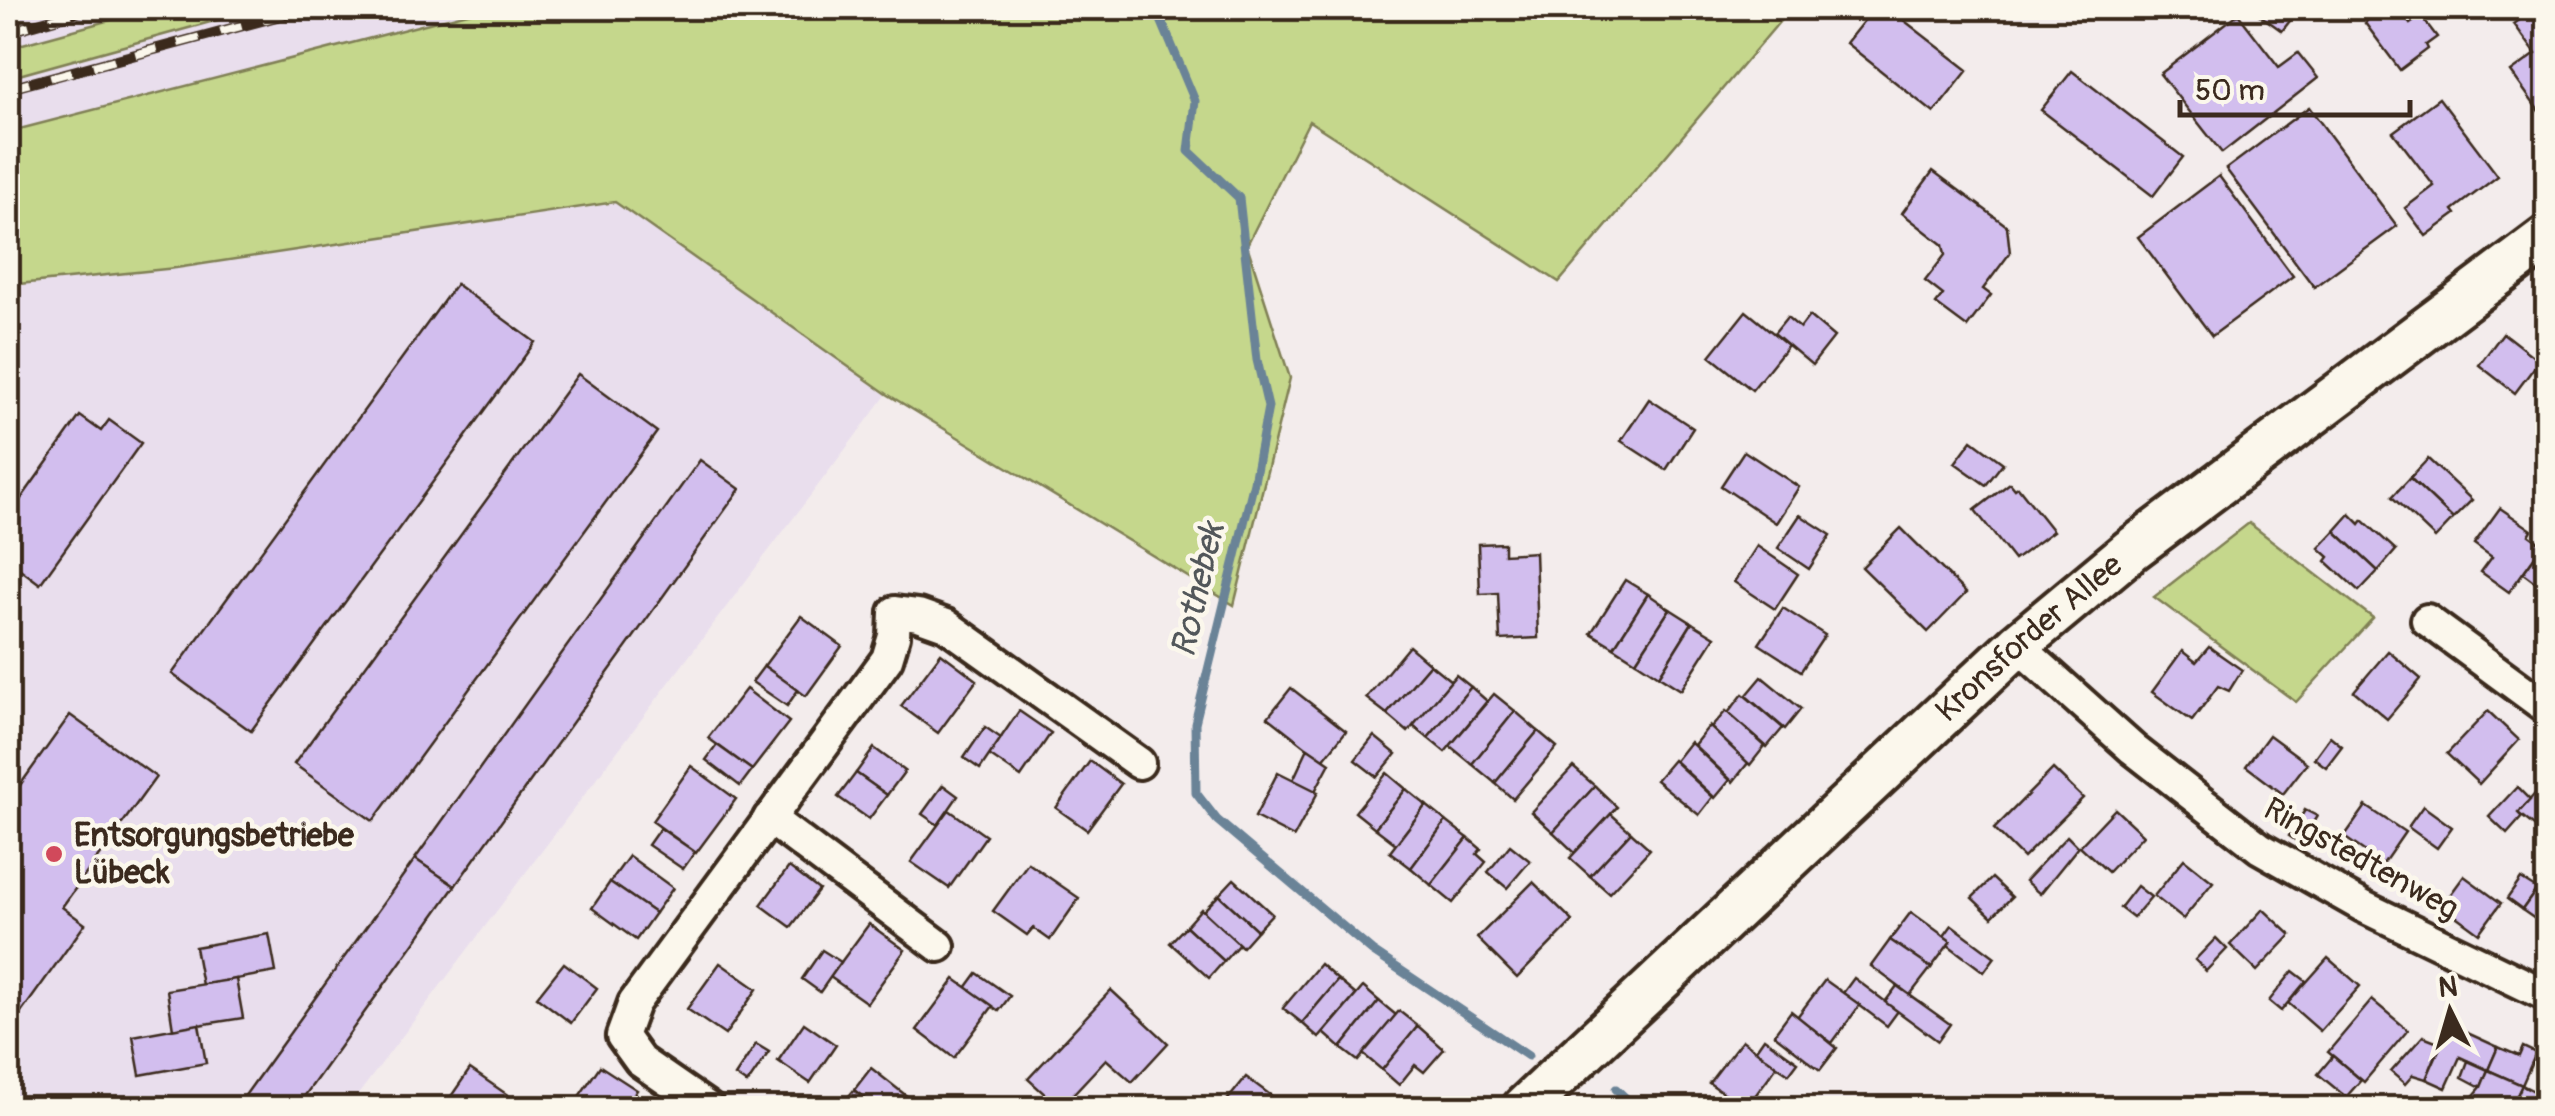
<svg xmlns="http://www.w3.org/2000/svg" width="2555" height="1116" viewBox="0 0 2555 1116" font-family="Pangolin,sans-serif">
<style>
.built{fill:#e9deed}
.green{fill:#c5d78c;stroke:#808055;stroke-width:2.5}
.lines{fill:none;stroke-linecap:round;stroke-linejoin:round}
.stream{stroke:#6a8397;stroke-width:9}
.building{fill:#d2beee;stroke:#3b2a1e;stroke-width:2.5}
.minor-casing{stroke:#3b2a1e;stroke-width:38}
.secondary-casing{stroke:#3b2a1e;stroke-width:50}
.minor{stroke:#fbf7ec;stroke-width:30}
.secondary{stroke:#fbf7ec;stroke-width:42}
.rail-casing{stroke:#3b2a1e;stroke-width:11}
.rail{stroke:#fbf7ec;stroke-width:8;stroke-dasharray:22;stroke-linecap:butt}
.poi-dot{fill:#d1495b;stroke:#fbf7ec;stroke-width:4}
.labels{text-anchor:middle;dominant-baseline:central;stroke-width:9;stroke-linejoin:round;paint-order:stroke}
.street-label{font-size:32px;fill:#3b2a1e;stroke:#fbf7ec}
.poi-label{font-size:32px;font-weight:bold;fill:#3b2a1e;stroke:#fbf7ec;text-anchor:start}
.water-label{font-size:35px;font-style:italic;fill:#52575a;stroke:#fbf7ec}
</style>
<rect width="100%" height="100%" fill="#f3ecec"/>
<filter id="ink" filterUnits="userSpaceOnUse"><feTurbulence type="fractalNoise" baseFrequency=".01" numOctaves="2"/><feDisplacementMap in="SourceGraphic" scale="20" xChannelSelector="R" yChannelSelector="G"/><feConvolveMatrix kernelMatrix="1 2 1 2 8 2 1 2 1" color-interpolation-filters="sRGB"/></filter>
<g filter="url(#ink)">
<g class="built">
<polygon points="47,8 154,8 8,48 8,19"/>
<polygon points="261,8 487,8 8,132 8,78"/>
<polygon points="615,202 887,394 348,1108 8,1108 8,285 176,268"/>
</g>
<g class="green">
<polygon points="154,8 261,8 8,78 8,48"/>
<polygon points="487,8 1791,8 1559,282 1309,121 1247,245 1290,378 1234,605 887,394 615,202 176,268 8,285 8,132"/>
<polygon points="2249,523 2373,618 2296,702 2154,597"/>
</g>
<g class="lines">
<g class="stream">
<polyline points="1156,8 1195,101 1189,151 1239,198 1257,360 1268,407 1254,482 1195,723 1196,793 1217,820 1372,951 1528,1056"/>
<polyline points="1616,1089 1636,1108"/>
</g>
</g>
<g class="building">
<polygon points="1874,8 1888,8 1968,70 1934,113 1846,43"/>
<polygon points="2250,8 2300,8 2282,31"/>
<polygon points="2357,8 2398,8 2410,24 2421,16 2437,37 2426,45 2428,49 2400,70 2365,23 2367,21"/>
<polygon points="2536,8 2548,8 2548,110 2541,114 2511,72 2536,54 2514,24"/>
<polygon points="2238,14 2279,67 2298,53 2318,78 2222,153 2160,74"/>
<polygon points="2072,71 2183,157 2153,196 2041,110"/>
<polygon points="2439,98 2498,176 2453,210 2456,214 2426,236 2405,208 2434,186 2393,132"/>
<polygon points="2309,107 2397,226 2314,287 2226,169"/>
<polygon points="1933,171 2007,226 2010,253 1983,289 1991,295 1967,327 1936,304 1943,295 1925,281 1945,255 1943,245 1902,213"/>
<polygon points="2219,176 2293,276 2212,336 2138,237"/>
<polygon points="456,284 535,342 251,731 172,674"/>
<polygon points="1746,311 1788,345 1752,390 1710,356"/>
<polygon points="1809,316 1834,337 1812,365 1774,333 1787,317 1800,328"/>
<polygon points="2503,333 2539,361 2515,393 2479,365"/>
<polygon points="578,374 657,432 373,821 294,764"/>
<polygon points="1649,399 1693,428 1666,470 1621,441"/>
<polygon points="80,416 101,431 109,420 141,443 40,584 8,560 8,517"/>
<polygon points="1972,440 2003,463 1986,485 1955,463"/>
<polygon points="1744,451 1799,487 1776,523 1721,486"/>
<polygon points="2428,459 2472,500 2453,519 2410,478"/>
<polygon points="700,460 740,489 455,886 415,859"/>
<polygon points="2410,478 2453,519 2435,538 2392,497"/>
<polygon points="2010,483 2015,489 2018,487 2053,531 2014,560 1975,510"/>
<polygon points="2500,508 2532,530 2529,535 2543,545 2509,592 2481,572 2492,557 2474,544"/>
<polygon points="2350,514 2360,524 2363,520 2396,550 2378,571 2335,531"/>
<polygon points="1800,515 1831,535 1809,569 1778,548"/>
<polygon points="1901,528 1966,593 1928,632 1862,567"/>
<polygon points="2335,531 2378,571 2359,591 2326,561 2329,557 2319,548"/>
<polygon points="1504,543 1504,554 1535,552 1538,638 1500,640 1498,593 1480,594 1478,544"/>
<polygon points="1757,546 1798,574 1775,609 1734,582"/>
<polygon points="2541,548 2548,552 2548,572 2539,585 2523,573"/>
<polygon points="1625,580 1648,594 1614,647 1591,633"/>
<polygon points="1648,594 1670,609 1636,661 1614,647"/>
<polygon points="1783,608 1825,635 1801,671 1759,644"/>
<polygon points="1670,609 1692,623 1659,676 1636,661"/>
<polygon points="801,616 842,646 806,696 764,666"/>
<polygon points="1692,623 1715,637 1681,690 1659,676"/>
<polygon points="1409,646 1430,664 1387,714 1366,698"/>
<polygon points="2209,647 2242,670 2229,691 2218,686 2192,721 2152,692 2182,651 2196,662"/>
<polygon points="2388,651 2421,679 2387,719 2354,691"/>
<polygon points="941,653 977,680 938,733 901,706"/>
<polygon points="1430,664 1451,681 1408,732 1387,714"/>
<polygon points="764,666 798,690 787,706 752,682"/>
<polygon points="1456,675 1471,687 1428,738 1413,726"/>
<polygon points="1762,677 1801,709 1785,729 1746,696"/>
<polygon points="1471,687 1487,701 1445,752 1428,738"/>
<polygon points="1291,688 1346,731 1323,760 1268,717"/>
<polygon points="746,689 789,722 752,770 708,738"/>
<polygon points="1494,694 1515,711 1472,764 1450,746"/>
<polygon points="1743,694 1783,728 1767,747 1728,713"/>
<polygon points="1019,711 1051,733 1021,777 989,755"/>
<polygon points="1515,711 1538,731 1495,783 1472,764"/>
<polygon points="1726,711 1765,746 1750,765 1711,728"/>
<polygon points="2488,711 2519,740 2479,784 2447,754"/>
<polygon points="70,715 156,777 62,907 85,924 8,1031 8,802"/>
<polygon points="1709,726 1748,763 1733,782 1694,745"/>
<polygon points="985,727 1001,738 980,769 964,758"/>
<polygon points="1538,731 1557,747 1513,799 1495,783"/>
<polygon points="2269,735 2307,763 2283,794 2246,766"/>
<polygon points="1374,736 1396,754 1377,777 1355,760"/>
<polygon points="2330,736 2342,746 2326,767 2314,758"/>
<polygon points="1690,742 1730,780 1715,798 1675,761"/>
<polygon points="717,745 752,770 740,786 706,760"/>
<polygon points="874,748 905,771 887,795 856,773"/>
<polygon points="1308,748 1330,763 1315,791 1293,780"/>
<polygon points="1673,760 1713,797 1699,815 1656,780"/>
<polygon points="1090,761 1121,784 1087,830 1056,808"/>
<polygon points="691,766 736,799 696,853 652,821"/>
<polygon points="1573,767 1595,786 1553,832 1531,812"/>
<polygon points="2053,769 2083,798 2023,858 1994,829"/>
<polygon points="1278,772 1318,792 1294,837 1255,817"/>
<polygon points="856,773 887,795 869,819 838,797"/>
<polygon points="1387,773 1406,789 1375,828 1355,812"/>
<polygon points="2548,779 2548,837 2518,813"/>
<polygon points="943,785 958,796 938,825 922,814"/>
<polygon points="1595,786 1617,807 1575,853 1553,832"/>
<polygon points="2517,787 2530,800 2518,813 2522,817 2507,834 2489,817"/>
<polygon points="1406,789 1426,805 1396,844 1375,828"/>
<polygon points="1426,805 1446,821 1411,868 1390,852"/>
<polygon points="2366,806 2405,832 2383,864 2344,837"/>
<polygon points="2423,806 2452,827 2437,848 2408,827"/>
<polygon points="2115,809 2143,835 2108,872 2080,846"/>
<polygon points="949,810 986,836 949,888 911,862"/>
<polygon points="2305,810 2317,816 2306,834 2318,842 2307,848 2289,836"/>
<polygon points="1611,814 1631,832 1590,876 1570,858"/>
<polygon points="1446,821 1468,838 1431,885 1411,868"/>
<polygon points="660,828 695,852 683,869 648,845"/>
<polygon points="1631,832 1650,849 1609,893 1590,876"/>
<polygon points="2067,836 2078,847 2040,894 2025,881"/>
<polygon points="1468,838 1481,849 1477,854 1486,862 1453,903 1431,885"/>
<polygon points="1510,845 1530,861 1507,888 1488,872"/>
<polygon points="629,856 673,888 655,913 610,882"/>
<polygon points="415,859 455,886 296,1108 236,1108"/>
<polygon points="2184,859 2213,882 2183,919 2154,896"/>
<polygon points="1028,863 1079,898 1050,940 1033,928 1027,935 993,911"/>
<polygon points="789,867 819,890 791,927 761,905"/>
<polygon points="2464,876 2501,903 2479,933 2442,906"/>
<polygon points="1992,878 2012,897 1992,917 1972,898"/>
<polygon points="1234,879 1272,914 1257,930 1219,895"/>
<polygon points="2521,879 2537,889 2522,910 2507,899"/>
<polygon points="610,882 655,913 636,940 592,908"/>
<polygon points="1533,882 1573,921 1517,978 1477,938"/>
<polygon points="2137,886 2151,897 2133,918 2120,908"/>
<polygon points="2537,889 2548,897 2548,901 2535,919 2522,910"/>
<polygon points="1219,895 1257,930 1242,947 1203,911"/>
<polygon points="1201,909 1239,944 1224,961 1186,926"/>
<polygon points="2263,909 2291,935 2257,971 2230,945"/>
<polygon points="1911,912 1951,941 1931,968 1890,940"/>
<polygon points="869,924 905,950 867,1003 830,977"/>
<polygon points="1952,925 1995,957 1984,972 1948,945 1951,941 1944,936"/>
<polygon points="1186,926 1224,961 1209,978 1170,943"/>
<polygon points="269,934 276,972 202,985 195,947"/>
<polygon points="2216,938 2227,949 2206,971 2195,960"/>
<polygon points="1890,940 1931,968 1910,995 1871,966"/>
<polygon points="822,950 841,962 820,992 802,979"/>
<polygon points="2328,958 2360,986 2320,1031 2288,1003"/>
<polygon points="564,963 597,988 571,1023 537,997"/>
<polygon points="720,963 757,989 725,1035 687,1009"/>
<polygon points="1320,964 1338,980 1302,1023 1283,1008"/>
<polygon points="2293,971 2306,981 2281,1011 2269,1001"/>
<polygon points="977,973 1010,996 999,1011 966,988"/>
<polygon points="1854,978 1898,1011 1887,1026 1843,993"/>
<polygon points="236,979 243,1018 173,1029 167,990"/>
<polygon points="955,979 993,1006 954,1058 917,1030"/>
<polygon points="1338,980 1356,995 1319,1038 1302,1023"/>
<polygon points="1825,980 1860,1005 1832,1043 1797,1017"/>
<polygon points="1897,986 1950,1024 1938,1041 1885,1002"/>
<polygon points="1363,987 1379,1001 1341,1048 1324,1033"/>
<polygon points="1111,990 1168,1043 1132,1082 1106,1059 1060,1108 1028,1079"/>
<polygon points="2372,1000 2408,1030 2364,1082 2328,1052"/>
<polygon points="1379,1001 1396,1015 1358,1061 1341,1048"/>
<polygon points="1399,1011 1418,1026 1382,1070 1363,1054"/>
<polygon points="1791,1011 1837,1048 1820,1070 1774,1034"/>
<polygon points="804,1023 836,1045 810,1083 778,1061"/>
<polygon points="199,1024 206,1063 140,1075 133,1036"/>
<polygon points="2450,1025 2498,1047 2488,1070 2460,1057 2446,1088 2426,1079"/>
<polygon points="1418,1026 1444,1049 1424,1072 1415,1065 1399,1085 1382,1070"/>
<polygon points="2423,1036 2441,1043 2426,1079 2413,1075 2405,1084 2391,1072"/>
<polygon points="1764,1038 1798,1062 1789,1074 1755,1051"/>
<polygon points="1742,1040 1777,1066 1746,1108 1709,1083"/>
<polygon points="756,1044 769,1052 747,1084 735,1076"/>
<polygon points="2498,1047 2519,1056 2523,1047 2536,1053 2522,1085 2488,1070"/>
<polygon points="2333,1056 2361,1080 2346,1097 2318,1074"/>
<polygon points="2468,1061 2488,1070 2481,1087 2462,1077"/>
<polygon points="600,1066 637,1090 624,1108 571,1108"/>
<polygon points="871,1068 913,1101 907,1108 877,1108 854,1090"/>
<polygon points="470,1069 515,1100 509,1108 451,1108 445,1105"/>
<polygon points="2488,1070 2522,1085 2511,1108 2463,1108 2481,1087"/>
<polygon points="1246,1077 1288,1108 1221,1108"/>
<polygon points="2522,1085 2536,1092 2528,1108 2511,1108"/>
<polygon points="854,1090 877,1108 839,1108"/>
</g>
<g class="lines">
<defs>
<g id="minor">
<polyline points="2427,620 2548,709"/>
<polyline points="2017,645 2133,749 2260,848 2364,907 2548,996"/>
<polyline points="769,818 939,946"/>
<polyline points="708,1108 640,1061 622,1036 634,1003 887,659 894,636 895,612 918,615 946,625 1139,763"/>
</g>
<g id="secondary">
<path id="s1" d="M1524 1108 2017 645 2131 550 2548 237"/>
</g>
</defs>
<use href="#minor" class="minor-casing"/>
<use href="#secondary" class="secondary-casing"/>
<use href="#minor" class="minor"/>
<use href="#secondary" class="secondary"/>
<defs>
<g id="rail">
<polyline points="8,32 92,8"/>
<polyline points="8,89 308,8"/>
</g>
</defs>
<use href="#rail" class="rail-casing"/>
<use href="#rail" class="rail"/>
</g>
</g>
<circle class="poi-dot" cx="54" cy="854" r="10"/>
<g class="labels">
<g class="street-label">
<text stroke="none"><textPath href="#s1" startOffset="690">Kronsforder Allee</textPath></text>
<text transform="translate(2361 859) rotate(29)">Ringstedtenweg</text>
</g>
<g class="poi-label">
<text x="74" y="836">Entsorgungsbetriebe<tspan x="74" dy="37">Lübeck</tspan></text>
</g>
<g class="water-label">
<text transform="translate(1198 590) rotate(-77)">Rothebek</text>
</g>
</g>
<rect width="2555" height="1116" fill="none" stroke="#fbf7ec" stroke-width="40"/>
<rect x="20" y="20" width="2515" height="1076" fill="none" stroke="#3b2a1e" stroke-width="4" filter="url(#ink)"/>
<g transform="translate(2450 1011) rotate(355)" stroke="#fbf7ec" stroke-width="8" paint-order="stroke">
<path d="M0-8L18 38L0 25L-18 38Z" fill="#3b2a1e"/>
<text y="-15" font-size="28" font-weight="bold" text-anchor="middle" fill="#3b2a1e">N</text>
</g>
<path d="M2180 100v15h230v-15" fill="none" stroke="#3b2a1e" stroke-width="5"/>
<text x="2195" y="100" font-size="30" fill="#3b2a1e" stroke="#fbf7ec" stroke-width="8" paint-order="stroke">50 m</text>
</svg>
